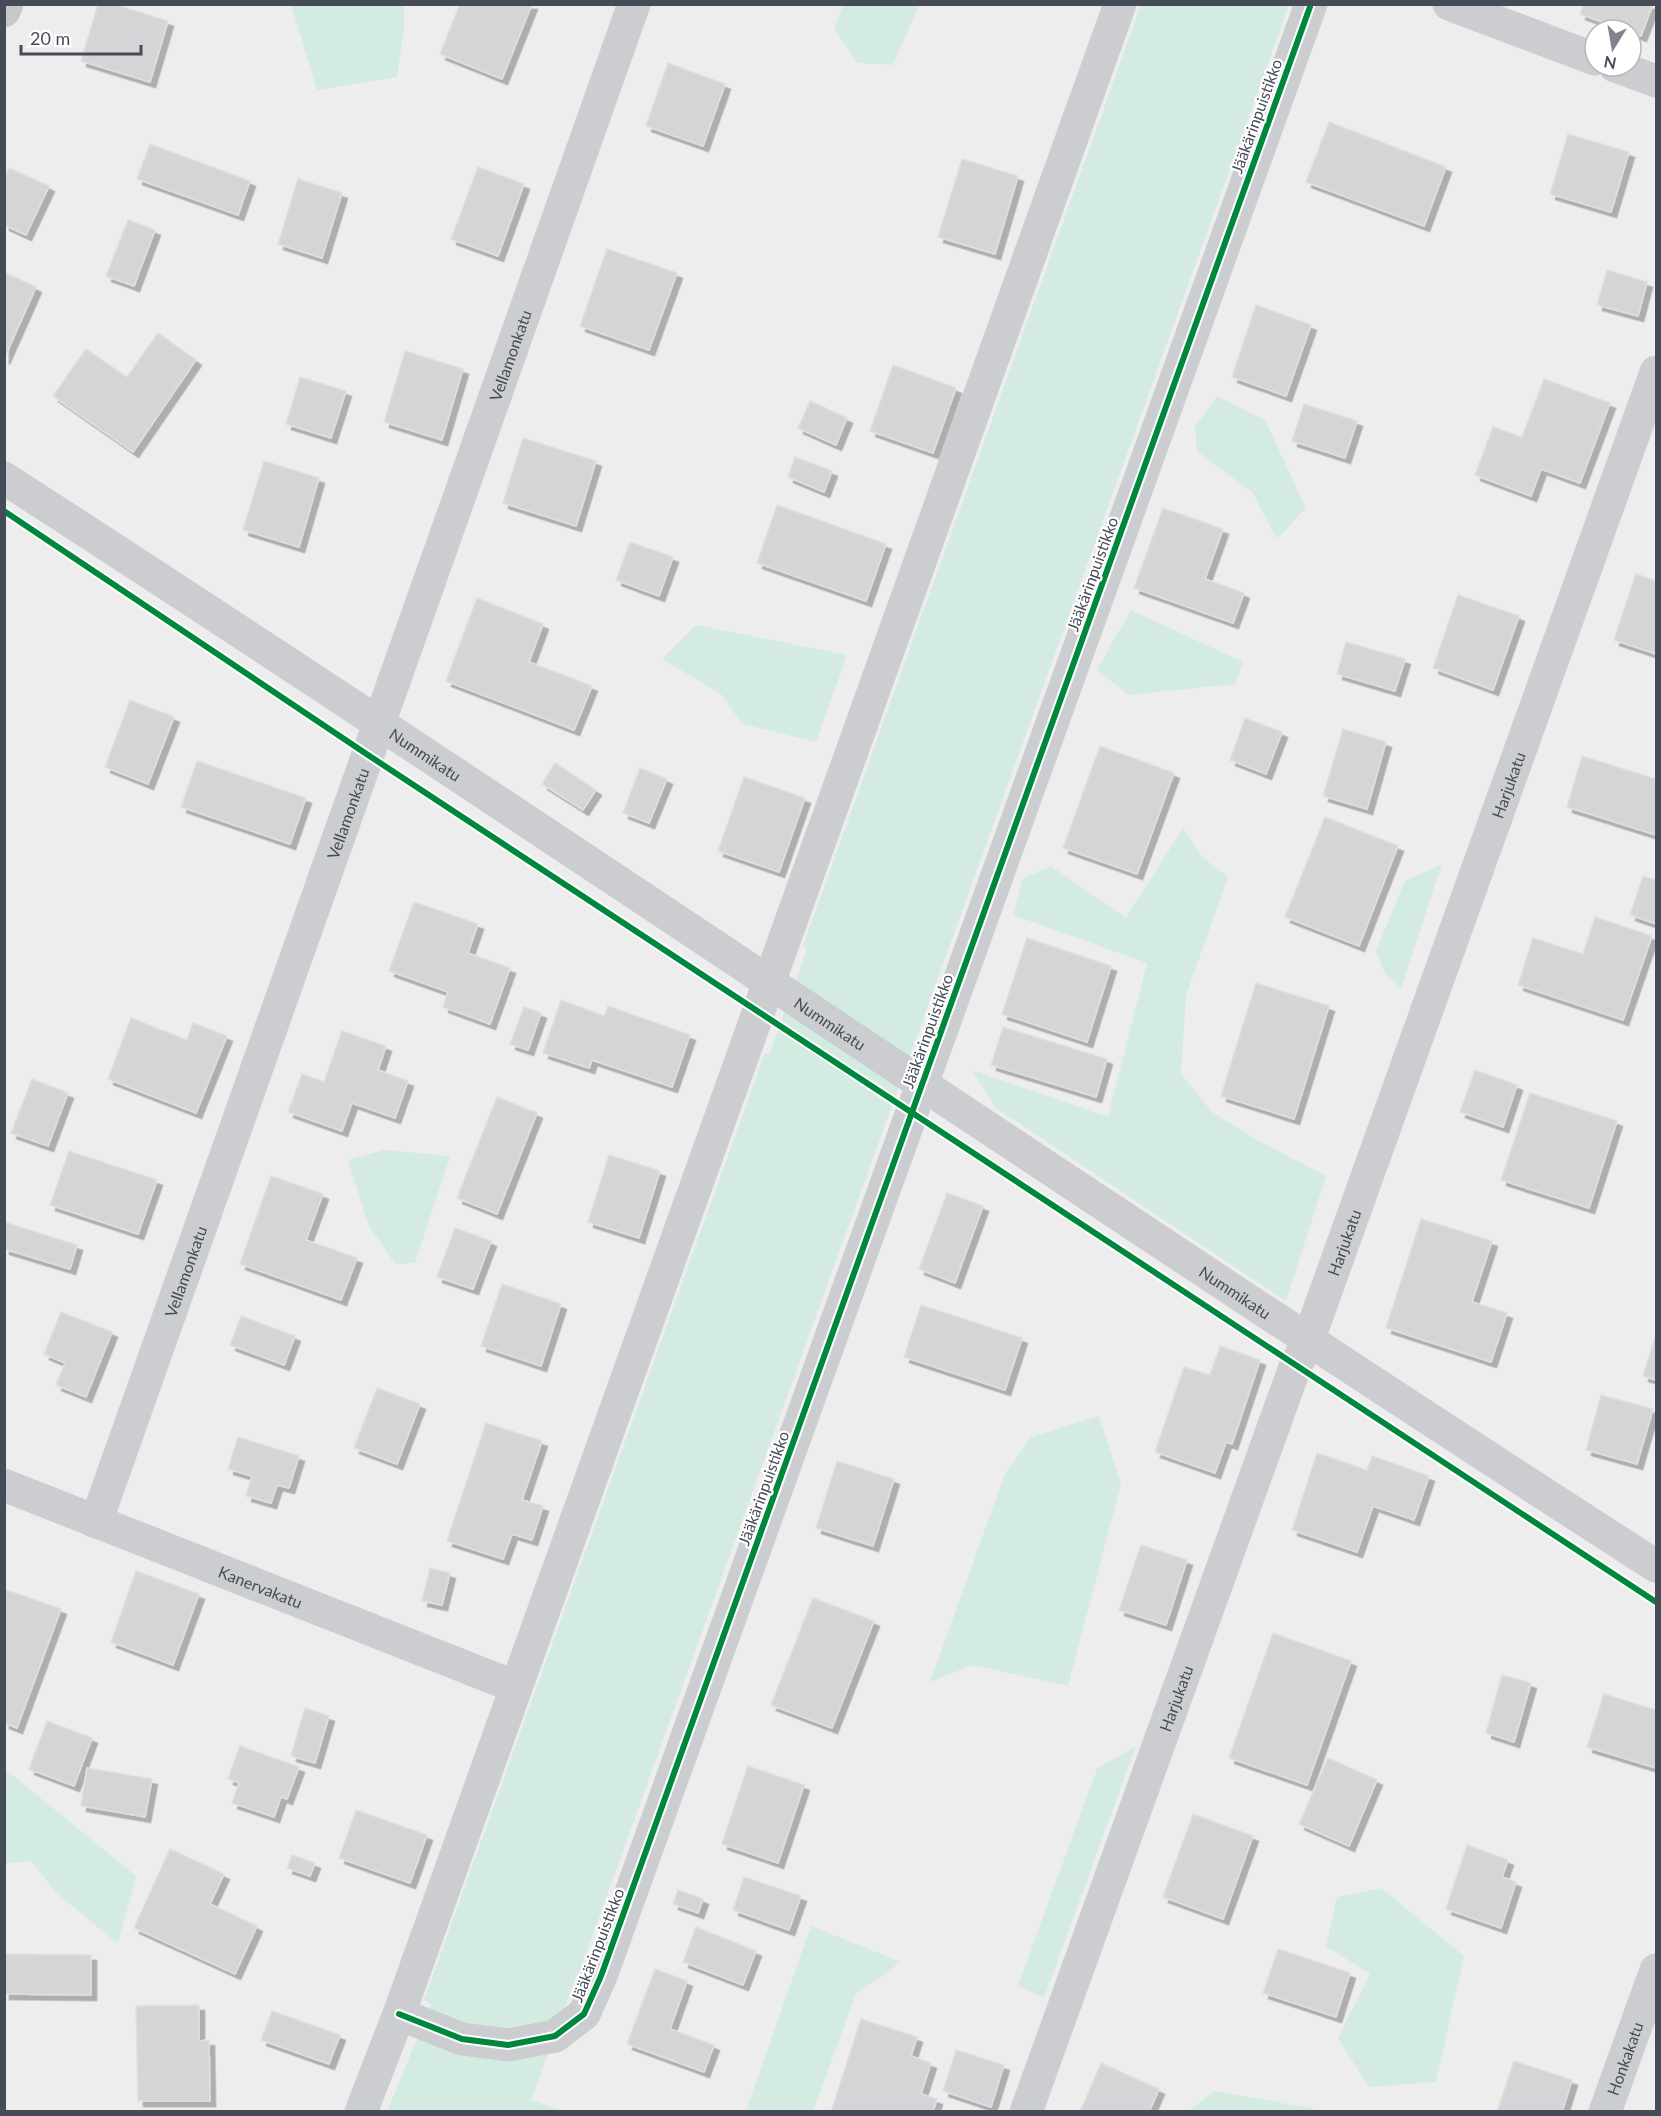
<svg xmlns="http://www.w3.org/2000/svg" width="1661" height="2116" viewBox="0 0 1661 2116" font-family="Lato,sans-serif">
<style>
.green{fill:#d3ebe1}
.building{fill:#d5d5d7;stroke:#dfdfe0;stroke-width:1.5;filter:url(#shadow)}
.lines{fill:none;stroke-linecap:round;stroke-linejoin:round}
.minor{stroke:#cbcdd0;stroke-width:33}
.major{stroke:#c6c8cc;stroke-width:33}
.cycleway-casing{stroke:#fff;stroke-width:10}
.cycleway{stroke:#00873e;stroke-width:6}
.labels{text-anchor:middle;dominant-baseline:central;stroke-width:4.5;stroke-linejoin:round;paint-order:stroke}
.street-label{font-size:16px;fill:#464c57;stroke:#fff}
</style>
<defs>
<filter id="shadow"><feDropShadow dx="5.5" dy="5.5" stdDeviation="0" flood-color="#0004"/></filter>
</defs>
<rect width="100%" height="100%" fill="#eeeded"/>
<g class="green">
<polygon points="291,5 404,5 404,26 397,77 317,90"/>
<polygon points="843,5 919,5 893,65 858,63 834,29"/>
<polygon points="1141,5 1289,5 580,1970 573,1984 531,2100 561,2111 387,2112 431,2004 424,2000 765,1053 769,1055 807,949 803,946"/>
<polygon points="1217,396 1265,420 1306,508 1277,539 1252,492 1197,451 1195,427"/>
<polygon points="1131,610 1243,662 1235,684 1129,695 1097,670"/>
<polygon points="696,625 847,655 816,742 742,724 721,694 662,659"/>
<polygon points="1183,828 1202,857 1228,877 1186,995 1181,1074 1212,1112 1255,1139 1326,1176 1286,1301 996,1108 972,1070 1108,1117 1147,963 1013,915 1022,879 1051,866 1126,918"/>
<polygon points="1442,864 1401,988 1385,974 1376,951 1405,881"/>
<polygon points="384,1150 450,1156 415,1263 395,1264 368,1224 348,1160"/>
<polygon points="1099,1416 1121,1484 1068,1686 973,1665 930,1682 1005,1474 1031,1437"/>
<polygon points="1136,1746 1044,1998 1018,1986 1097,1769"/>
<polygon points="5,1769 136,1876 118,1944 56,1892 31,1861 5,1864"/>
<polygon points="1381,1888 1464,1956 1436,2082 1369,2087 1338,2038 1370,1974 1326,1946 1337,1897"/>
<polygon points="811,1926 901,1962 856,1994 813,2111 746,2111"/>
<polygon points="1214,2091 1315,2109 1315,2111 1189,2111"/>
</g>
<g class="building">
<polygon points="98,4 113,4 168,21 150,82 81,61"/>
<polygon points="460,4 532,4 502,79 440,54"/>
<polygon points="1584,4 1653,4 1641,36 1580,14"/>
<polygon points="668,63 725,84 703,146 646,126"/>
<polygon points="1329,122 1446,167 1424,226 1306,182"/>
<polygon points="1568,134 1629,152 1611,212 1550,194"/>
<polygon points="150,144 250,181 238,215 137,179"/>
<polygon points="962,159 1018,176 995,254 938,237"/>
<polygon points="478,167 524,184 498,256 451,239"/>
<polygon points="9,168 49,186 26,235 4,225 4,178"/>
<polygon points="298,179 342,193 322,258 278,244"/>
<polygon points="128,220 155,230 134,286 106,276"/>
<polygon points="607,249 677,273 649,350 580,326"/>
<polygon points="1607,270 1647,282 1638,316 1597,305"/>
<polygon points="4,272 36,287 4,359"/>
<polygon points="1256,305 1311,325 1286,396 1232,377"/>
<polygon points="158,333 196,360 133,452 53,396 86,349 127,377"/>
<polygon points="405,351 463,369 442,440 384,422"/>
<polygon points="893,365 956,388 933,453 870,431"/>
<polygon points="300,377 346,391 331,438 286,424"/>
<polygon points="1544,379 1610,403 1580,483 1541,469 1531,496 1475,475 1493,427 1522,437"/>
<polygon points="810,401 847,418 836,445 798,428"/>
<polygon points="1304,404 1357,421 1345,458 1292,441"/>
<polygon points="523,438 596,461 576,526 503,503"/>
<polygon points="795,457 832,471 824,492 788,477"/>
<polygon points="264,461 319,478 299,547 243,530"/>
<polygon points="777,505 886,544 866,601 757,563"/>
<polygon points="1163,508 1223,529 1205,579 1244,593 1233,623 1134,588"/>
<polygon points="630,542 673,557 659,596 616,580"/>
<polygon points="1636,574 1656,581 1656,654 1614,640"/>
<polygon points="1458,595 1519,616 1493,690 1433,668"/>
<polygon points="477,598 543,624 529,662 592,686 574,730 446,681"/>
<polygon points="1346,642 1405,659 1395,691 1337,674"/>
<polygon points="130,700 174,717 148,784 105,767"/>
<polygon points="1245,718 1282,732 1266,774 1230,760"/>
<polygon points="1343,729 1386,742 1367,809 1323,796"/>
<polygon points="1100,746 1174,773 1137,874 1063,848"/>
<polygon points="1582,756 1656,779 1656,835 1567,807"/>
<polygon points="197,761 306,798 290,844 181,807"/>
<polygon points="555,763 596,790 583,810 542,784"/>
<polygon points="640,768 667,779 649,823 623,813"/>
<polygon points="744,777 805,798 779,872 718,851"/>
<polygon points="1325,817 1398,846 1359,946 1285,917"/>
<polygon points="1643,876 1656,880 1656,924 1630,915"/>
<polygon points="414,902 478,924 468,953 510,968 490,1024 443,1007 448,992 389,971"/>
<polygon points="1595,917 1652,936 1623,1020 1518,985 1533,938 1583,954"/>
<polygon points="1027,938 1111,966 1087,1042 1002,1014"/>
<polygon points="1256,983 1329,1006 1294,1119 1221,1096"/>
<polygon points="561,1000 604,1016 608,1006 690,1035 672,1087 592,1060 589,1068 543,1053"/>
<polygon points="524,1007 541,1013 528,1050 510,1044"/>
<polygon points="131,1018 187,1040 193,1023 227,1036 196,1113 108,1079"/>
<polygon points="1003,1027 1107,1059 1096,1097 991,1065"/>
<polygon points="342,1031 386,1046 378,1070 408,1081 395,1118 352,1103 342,1131 288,1112 302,1074 324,1082"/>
<polygon points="1475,1070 1517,1085 1503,1127 1460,1112"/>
<polygon points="32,1079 68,1093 48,1146 11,1133"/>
<polygon points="1530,1093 1617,1121 1589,1208 1501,1180"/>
<polygon points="497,1097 537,1113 497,1214 457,1198"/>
<polygon points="69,1151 157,1180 138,1234 50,1205"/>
<polygon points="609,1155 660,1171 639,1238 588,1222"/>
<polygon points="271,1176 323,1194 306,1240 357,1258 341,1300 240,1264"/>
<polygon points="947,1193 983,1206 955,1283 919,1269"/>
<polygon points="1421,1219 1492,1241 1472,1302 1507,1313 1491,1362 1386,1328"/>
<polygon points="4,1222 77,1245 70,1269 4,1249"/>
<polygon points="455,1228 491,1241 473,1289 437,1277"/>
<polygon points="502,1284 561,1304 541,1366 481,1346"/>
<polygon points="921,1305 1022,1338 1005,1390 904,1357"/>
<polygon points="61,1312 112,1332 86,1397 56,1385 65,1363 44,1354"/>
<polygon points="241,1316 295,1336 284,1365 230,1345"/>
<polygon points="1656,1334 1656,1380 1643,1376"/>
<polygon points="1220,1346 1260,1360 1232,1444 1226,1442 1215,1473 1155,1452 1184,1367 1210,1375"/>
<polygon points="377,1388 420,1404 397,1464 354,1448"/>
<polygon points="1601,1395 1653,1409 1637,1464 1586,1450"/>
<polygon points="486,1423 542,1441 522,1500 543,1506 532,1540 512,1534 503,1559 447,1541"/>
<polygon points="238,1437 299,1456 289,1488 277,1485 271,1503 246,1496 252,1476 228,1469"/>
<polygon points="1317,1453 1367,1470 1372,1456 1429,1476 1414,1520 1373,1506 1357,1552 1292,1530"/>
<polygon points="837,1461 894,1479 873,1546 816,1528"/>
<polygon points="1141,1545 1187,1560 1166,1625 1119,1610"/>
<polygon points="430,1568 450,1573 442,1605 422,1601"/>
<polygon points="136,1571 199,1594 173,1665 111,1642"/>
<polygon points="4,1589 61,1609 17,1728 4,1723"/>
<polygon points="813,1598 874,1621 832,1728 771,1705"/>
<polygon points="1273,1633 1351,1661 1307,1785 1229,1758"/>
<polygon points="1502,1675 1531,1683 1514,1742 1486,1733"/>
<polygon points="1604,1694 1656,1710 1656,1768 1587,1747"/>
<polygon points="305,1708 329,1716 315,1763 291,1756"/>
<polygon points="47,1721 92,1738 74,1786 29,1769"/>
<polygon points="240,1746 299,1767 287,1799 281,1797 274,1817 232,1803 239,1783 228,1779"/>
<polygon points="1328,1758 1377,1780 1349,1846 1299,1824"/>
<polygon points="748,1766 804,1785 778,1863 722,1844"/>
<polygon points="87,1768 152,1779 145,1817 81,1806"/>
<polygon points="356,1810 427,1835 410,1883 339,1858"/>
<polygon points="1193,1814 1253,1836 1223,1919 1163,1897"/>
<polygon points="1467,1845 1508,1860 1502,1877 1516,1882 1501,1928 1446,1909"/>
<polygon points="170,1849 224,1874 210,1904 257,1926 235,1974 134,1928"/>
<polygon points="292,1855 315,1863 310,1876 287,1868"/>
<polygon points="744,1877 801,1896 789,1930 733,1910"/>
<polygon points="678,1890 703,1899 698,1913 673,1904"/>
<polygon points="696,1927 756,1951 743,1985 683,1962"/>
<polygon points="1278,1949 1350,1973 1336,2017 1263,1993"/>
<polygon points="4,1954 91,1955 91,1995 4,1994"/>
<polygon points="655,1969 687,1981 670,2029 714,2045 704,2072 627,2044"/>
<polygon points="199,2005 199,2041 209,2040 210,2101 138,2101 136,2006"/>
<polygon points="272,2011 340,2035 329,2064 261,2040"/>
<polygon points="861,2019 917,2037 911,2056 931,2063 921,2094 937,2099 933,2112 831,2112"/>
<polygon points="956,2050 1004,2065 991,2107 943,2091"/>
<polygon points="1514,2061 1572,2080 1562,2112 1497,2112"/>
<polygon points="1101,2063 1159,2089 1149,2112 1080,2112"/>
</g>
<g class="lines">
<g class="minor">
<polyline points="1449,4 1595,59"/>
<polyline points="1615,66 1656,81"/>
<path id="s1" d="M4 478C558 836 1102 1210 1656 1566"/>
<path id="s2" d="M4 1485 516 1687"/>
<path id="s3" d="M96 1522 634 4"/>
<polyline points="399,2014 462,2039 508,2045 555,2036 584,2014 601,1976 1311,4"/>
<polyline points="361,2112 399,2014 1120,4"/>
<path id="s4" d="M1026 2112 1295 1367 1308 1341 1656 372"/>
<path id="s5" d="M1605 2112 1656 1970"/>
</g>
<polyline class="major" points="4,11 7,4"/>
<defs>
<g id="cycleway">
<polyline points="4,511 368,755 1656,1602"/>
<polyline points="399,2014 462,2039 508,2045 555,2036 584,2014 601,1976 1311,4"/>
</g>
</defs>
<use href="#cycleway" class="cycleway-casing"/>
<use href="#cycleway" class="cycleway"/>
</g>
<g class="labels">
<g class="street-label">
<text transform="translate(1256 116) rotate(-70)">Jääkärinpuistikko</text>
<text stroke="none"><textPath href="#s3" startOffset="1238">Vellamonkatu</textPath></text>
<text transform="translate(1092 574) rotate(-70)">Jääkärinpuistikko</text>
<text stroke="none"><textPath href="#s1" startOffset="504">Nummikatu</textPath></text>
<text stroke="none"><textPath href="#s4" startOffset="1412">Harjukatu</textPath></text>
<text stroke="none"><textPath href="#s3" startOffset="752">Vellamonkatu</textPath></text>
<text stroke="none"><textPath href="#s1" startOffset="990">Nummikatu</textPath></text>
<text transform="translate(927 1031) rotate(-70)">Jääkärinpuistikko</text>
<text stroke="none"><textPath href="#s4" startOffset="926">Harjukatu</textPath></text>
<text stroke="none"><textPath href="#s3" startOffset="266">Vellamonkatu</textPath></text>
<text stroke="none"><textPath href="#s1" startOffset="1476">Nummikatu</textPath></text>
<text transform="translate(763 1488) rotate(-70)">Jääkärinpuistikko</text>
<text stroke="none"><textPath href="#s2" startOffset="276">Kanervakatu</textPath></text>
<text stroke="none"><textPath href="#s4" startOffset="440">Harjukatu</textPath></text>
<text transform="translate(597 1945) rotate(-69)">Jääkärinpuistikko</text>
<text stroke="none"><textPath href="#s5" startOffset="57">Honkakatu</textPath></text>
</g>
</g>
<rect width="1661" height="2116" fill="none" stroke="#464c57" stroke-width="12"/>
<g transform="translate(1613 48) rotate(191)"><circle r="28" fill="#ffffff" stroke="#b5b7bc" stroke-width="1.5"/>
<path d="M0-4.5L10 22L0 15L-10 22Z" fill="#81848c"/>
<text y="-9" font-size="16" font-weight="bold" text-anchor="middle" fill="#464c57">N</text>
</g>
<path d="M21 45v9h120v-9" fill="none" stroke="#464c57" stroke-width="3"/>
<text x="30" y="45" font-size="18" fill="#464c57" stroke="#ffffff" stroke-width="4.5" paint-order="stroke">20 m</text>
</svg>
